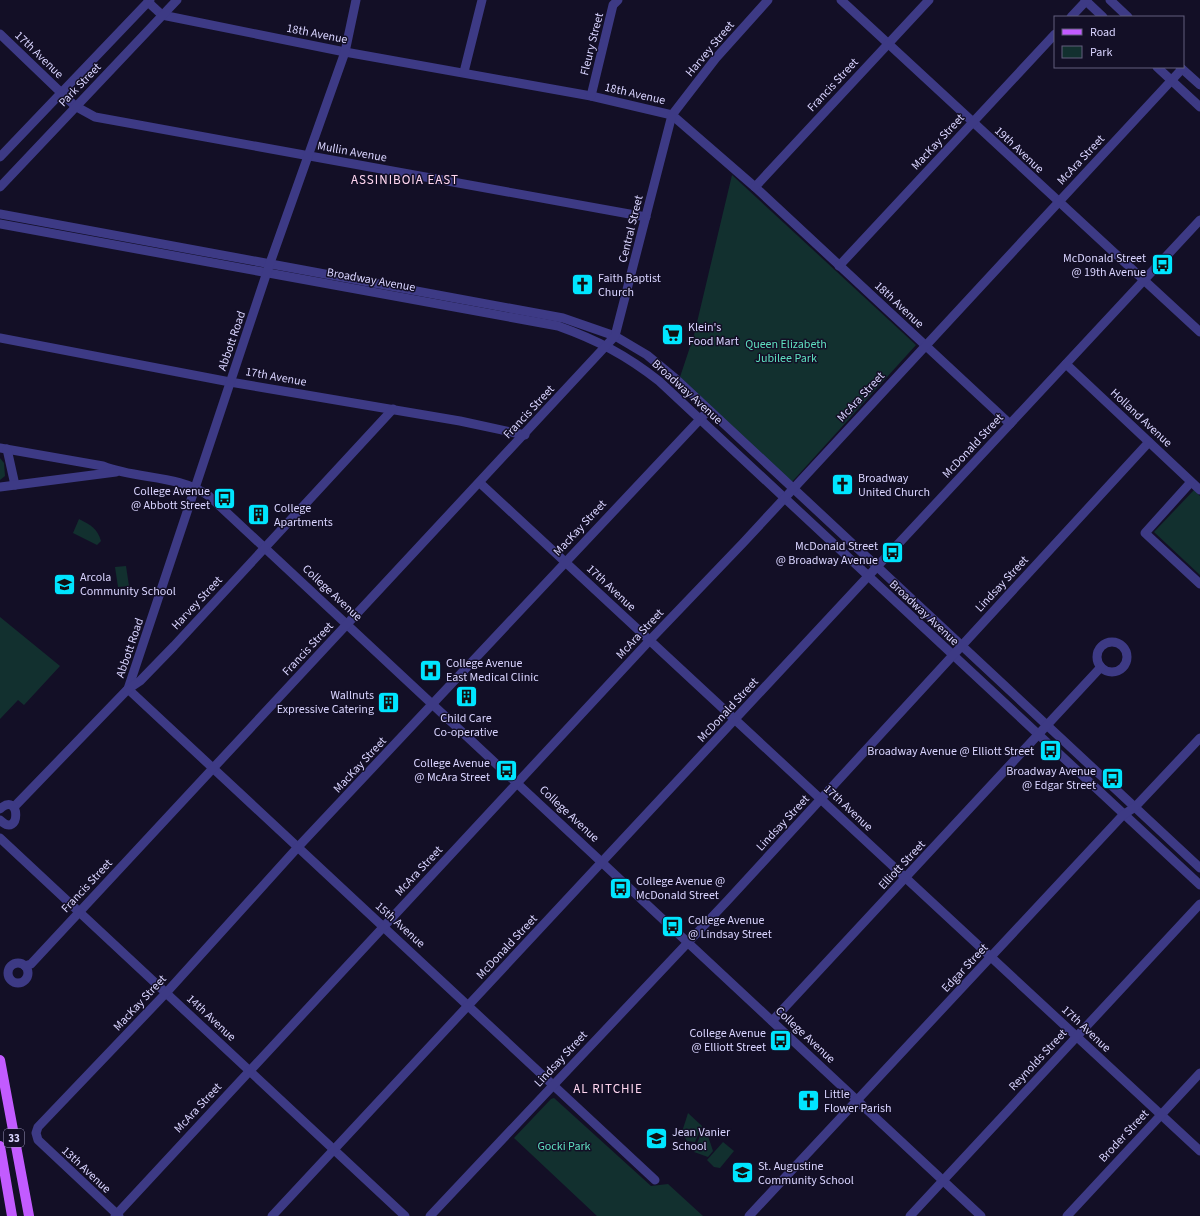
<svg xmlns="http://www.w3.org/2000/svg" width="1200" height="1216" viewBox="0 0 1200 1216" font-family="'Source Sans 3',sans-serif">
<style>
.green{fill:#12302f}
.lines{fill:none;stroke-linecap:round;stroke-linejoin:round}
.minor{stroke:#3d3a85;stroke-width:9}
.major{stroke:#c25bff;stroke-width:10}
.labels{text-anchor:middle;dominant-baseline:central;stroke-width:3;stroke-linejoin:round;paint-order:stroke}
.shield{fill:#130f26;stroke:#9e99be;stroke-width:1}
.shield-label{font-size:11px;font-weight:bold;fill:#d9d4ff}
.street-label{font-size:12px;fill:#d9d4ff;stroke:#130f26}
.poi-label{font-size:12px;fill:#d9d4ff;stroke:#130f26;text-anchor:start}
.park-label{font-size:12px;fill:#5fe0c0;stroke:#130f26}
.neighbourhood-label{font-size:13px;letter-spacing:1px;fill:#ffd6f0;stroke:#130f26}
</style>
<rect width="100%" height="100%" fill="#130f26"/>
<g class="green">
<polygon points="732,175 916,345 791,483 680,377 694,335"/>
<polygon points="0,458 4,463 5,476 0,480"/>
<polygon points="1194,490 1200,496 1200,575 1154,532"/>
<path d="M79 519C91 525 97 528 101 541L97 545 73 533Z"/>
<polygon points="126,566 129,586 118,587 115,567"/>
<polygon points="0,617 60,666 24,705 18,700 0,719"/>
<polygon points="554,1098 651,1186 668,1184 703,1216 597,1216 514,1138 551,1099"/>
<polygon points="688,1113 702,1126 695,1142 687,1141 682,1132"/>
<polygon points="702,1130 708,1136 713,1151 708,1157 694,1152"/>
<polygon points="723,1142 734,1151 720,1168 714,1167 707,1160"/>
</g>
<g class="lines">
<g class="minor">
<polyline points="841,0 1200,332"/>
<polyline points="1085,0 1103,17"/>
<polyline points="1110,0 1128,17"/>
<polyline points="148,2 162,15 345,52 591,96 672,115 755,187 1010,424"/>
<polyline points="1071,17 1087,0"/>
<polyline points="0,34 75,106 95,117 646,217"/>
<polyline points="1157,67 1200,107"/>
<polyline points="1180,67 1200,85"/>
<polyline points="464,72 482,0"/>
<polyline points="591,96 613,5 618,0"/>
<polyline points="0,157 150,0"/>
<polyline points="0,187 177,0"/>
<polyline points="755,187 929,0"/>
<polyline points="0,214 563,318 615,336 647,355 676,379 1200,868"/>
<path d="M0 224 558 326C597 340 626 355 659 381L1200 885"/>
<polyline points="839,266 1055,34"/>
<polyline points="0,338 230,382 460,421 525,435"/>
<polyline points="1066,364 1200,490"/>
<path d="M0 448 103 466C138 480 177 474 209 496L981 1216"/>
<polyline points="7,449 15,485"/>
<polyline points="1191,482 1145,533 1200,584"/>
<polyline points="480,483 1200,1151"/>
<polyline points="0,487 116,472"/>
<circle cx="1112" cy="657" r="15"/>
<polyline points="128,689 270,263 345,52 356,0"/>
<polyline points="128,689 655,1180"/>
<polyline points="14,807 128,689 140,681 174,646 393,409"/>
<path d="M0 809C21 790 21 840 0 820"/>
<polyline points="0,838 405,1216"/>
<circle cx="18" cy="973" r="10"/>
<polyline points="25,966 31,964 615,336 672,115 716,58 768,0"/>
<polyline points="772,1021 1101,667"/>
<polyline points="115,1216 650,640 743,543 1182,69"/>
<polyline points="119,1216 38,1140 36,1133 38,1127 166,993 298,847 704,415"/>
<polyline points="272,1216 1200,220"/>
<polyline points="430,1216 728,900 1149,442"/>
<polyline points="749,1216 1123,815 1135,807 1200,738"/>
<polyline points="910,1216 1200,904"/>
<polyline points="1067,1216 1200,1073"/>
</g>
<g class="major">
<polyline points="0,1060 29,1216"/>
<polyline points="0,1146 12,1216"/>
</g>
</g>
<defs>
<symbol id="bus-square" viewBox="-11 -11 22 22"><rect x="-9" y="-9" width="18" height="18" rx="4" fill="#00e5ff" stroke="#130f26"/><path d="M-5-6H5V4H4V6H2V4H-2V6H-4V4H-5ZM-3.5-4V0h7V-4ZM-3.5 1.2v1.5H-2V1.2ZM2 1.2v1.5H3.5V1.2Z" fill="#111"/></symbol>
<symbol id="church-square" viewBox="-11 -11 22 22"><rect x="-9" y="-9" width="18" height="18" rx="4" fill="#00e5ff" stroke="#130f26"/><path d="M-1.2-6h2.4v3.5h3.3v2.4h-3.3V6h-2.4V-.1h-3.3v-2.4h3.3Z" fill="#111"/></symbol>
<symbol id="supermarket-square" viewBox="-11 -11 22 22"><rect x="-9" y="-9" width="18" height="18" rx="4" fill="#00e5ff" stroke="#130f26"/><path d="M-6-5.5h2.5l.6 2H6L4.5 2H-2.5L-4.4-4H-6ZM-1.5 3.2a1.3 1.3 0 1 0 .1 0ZM3 3.2a1.3 1.3 0 1 0 .1 0Z" fill="#111"/></symbol>
<symbol id="building-square" viewBox="-11 -11 22 22"><rect x="-9" y="-9" width="18" height="18" rx="4" fill="#00e5ff" stroke="#130f26"/><path d="M-4-6H4V6H1V3H-1V6H-4ZM-2.5-4.3h1.7v1.8h-1.7ZM.8-4.3h1.7v1.8H.8ZM-2.5-1h1.7V.8h-1.7ZM.8-1h1.7V.8H.8Z" fill="#111"/></symbol>
<symbol id="school-square" viewBox="-11 -11 22 22"><rect x="-9" y="-9" width="18" height="18" rx="4" fill="#00e5ff" stroke="#130f26"/><path d="M0-5L7-2L0 1L-7-2ZM-4 1L0 2.5L4 1V4Q0 6-4 4Z" fill="#111"/></symbol>
<symbol id="hospital-square" viewBox="-11 -11 22 22"><rect x="-9" y="-9" width="18" height="18" rx="4" fill="#00e5ff" stroke="#130f26"/><path d="M-5-5h3v3.5h4V-5h3V5h-3V1.5h-4V5h-3Z" fill="#111"/></symbol>
</defs>
<g fill-rule="evenodd">
<use href="#bus-square" x="1150" y="252" width="25" height="25"/>
<use href="#church-square" x="570" y="272" width="25" height="25"/>
<use href="#supermarket-square" x="660" y="322" width="25" height="25"/>
<use href="#church-square" x="830" y="472" width="25" height="25"/>
<use href="#bus-square" x="212" y="486" width="25" height="25"/>
<use href="#building-square" x="246" y="502" width="25" height="25"/>
<use href="#bus-square" x="880" y="540" width="25" height="25"/>
<use href="#school-square" x="52" y="572" width="25" height="25"/>
<use href="#hospital-square" x="418" y="658" width="25" height="25"/>
<use href="#building-square" x="454" y="684" width="25" height="25"/>
<use href="#building-square" x="376" y="690" width="25" height="25"/>
<use href="#bus-square" x="1038" y="738" width="25" height="25"/>
<use href="#bus-square" x="494" y="758" width="25" height="25"/>
<use href="#bus-square" x="1100" y="766" width="25" height="25"/>
<use href="#bus-square" x="608" y="876" width="25" height="25"/>
<use href="#bus-square" x="660" y="914" width="25" height="25"/>
<use href="#bus-square" x="768" y="1028" width="25" height="25"/>
<use href="#church-square" x="796" y="1088" width="25" height="25"/>
<use href="#school-square" x="644" y="1126" width="25" height="25"/>
<use href="#school-square" x="730" y="1160" width="25" height="25"/>
</g>
<g class="labels">
<rect class="shield" x="4" y="1129" width="20" height="18" rx="3"/>
<g class="shield-label">
<text x="14" y="1138">33</text>
</g>
<g class="street-label">
<text transform="translate(317 34) rotate(11)">18th Avenue</text>
<text transform="translate(592 44) rotate(-76)">Fleury Street</text>
<text transform="translate(710 49) rotate(-50)">Harvey Street</text>
<text transform="translate(39 55) rotate(44)">17th Avenue</text>
<text transform="translate(80 85) rotate(-46)">Park Street</text>
<text transform="translate(833 85) rotate(-47)">Francis Street</text>
<text transform="translate(635 94) rotate(13)">18th Avenue</text>
<text transform="translate(938 142) rotate(-47)">MacKay Street</text>
<text transform="translate(1019 150) rotate(43)">19th Avenue</text>
<text transform="translate(352 152) rotate(10)">Mullin Avenue</text>
<text transform="translate(1081 160) rotate(-47)">McAra Street</text>
<text transform="translate(631 229) rotate(-76)">Central Street</text>
<text transform="translate(371 280) rotate(10)">Broadway Avenue</text>
<text transform="translate(899 305) rotate(43)">18th Avenue</text>
<text transform="translate(232 341) rotate(-71)">Abbott Road</text>
<text transform="translate(276 377) rotate(10)">17th Avenue</text>
<text transform="translate(687 392) rotate(42)">Broadway Avenue</text>
<text transform="translate(861 397) rotate(-47)">McAra Street</text>
<text transform="translate(529 412) rotate(-47)">Francis Street</text>
<text transform="translate(1141 418) rotate(43)">Holland Avenue</text>
<text transform="translate(973 446) rotate(-47)">McDonald Street</text>
<text transform="translate(580 528) rotate(-47)">MacKay Street</text>
<text transform="translate(1002 584) rotate(-47)">Lindsay Street</text>
<text transform="translate(611 588) rotate(43)">17th Avenue</text>
<text transform="translate(332 593) rotate(43)">College Avenue</text>
<text transform="translate(197 603) rotate(-47)">Harvey Street</text>
<text transform="translate(924 613) rotate(43)">Broadway Avenue</text>
<text transform="translate(640 634) rotate(-47)">McAra Street</text>
<text transform="translate(130 648) rotate(-71)">Abbott Road</text>
<text transform="translate(308 649) rotate(-47)">Francis Street</text>
<text transform="translate(728 710) rotate(-47)">McDonald Street</text>
<text transform="translate(360 765) rotate(-47)">MacKay Street</text>
<text transform="translate(848 808) rotate(43)">17th Avenue</text>
<text transform="translate(569 814) rotate(43)">College Avenue</text>
<text transform="translate(783 823) rotate(-47)">Lindsay Street</text>
<text transform="translate(902 865) rotate(-47)">Elliott Street</text>
<text transform="translate(419 871) rotate(-47)">McAra Street</text>
<text transform="translate(87 886) rotate(-47)">Francis Street</text>
<text transform="translate(400 925) rotate(42)">15th Avenue</text>
<text transform="translate(507 947) rotate(-47)">McDonald Street</text>
<text transform="translate(965 968) rotate(-47)">Edgar Street</text>
<text transform="translate(140 1003) rotate(-47)">MacKay Street</text>
<text transform="translate(211 1018) rotate(43)">14th Avenue</text>
<text transform="translate(1086 1029) rotate(43)">17th Avenue</text>
<text transform="translate(805 1035) rotate(43)">College Avenue</text>
<text transform="translate(561 1059) rotate(-47)">Lindsay Street</text>
<text transform="translate(1038 1060) rotate(-47)">Reynolds Street</text>
<text transform="translate(198 1108) rotate(-47)">McAra Street</text>
<text transform="translate(1124 1136) rotate(-47)">Broder Street</text>
<text transform="translate(86 1170) rotate(43)">13th Avenue</text>
</g>
<g class="poi-label">
<text x="1146" y="258" text-anchor="end">McDonald Street<tspan x="1146" dy="14">@ 19th Avenue</tspan></text>
<text x="598" y="278">Faith Baptist<tspan x="598" dy="14">Church</tspan></text>
<text x="688" y="327">Klein's<tspan x="688" dy="14">Food Mart</tspan></text>
<text x="858" y="478">Broadway<tspan x="858" dy="14">United Church</tspan></text>
<text x="210" y="491" text-anchor="end">College Avenue<tspan x="210" dy="14">@ Abbott Street</tspan></text>
<text x="274" y="508">College<tspan x="274" dy="14">Apartments</tspan></text>
<text x="878" y="546" text-anchor="end">McDonald Street<tspan x="878" dy="14">@ Broadway Avenue</tspan></text>
<text x="80" y="577">Arcola<tspan x="80" dy="14">Community School</tspan></text>
<text x="446" y="663">College Avenue<tspan x="446" dy="14">East Medical Clinic</tspan></text>
<text x="374" y="695" text-anchor="end">Wallnuts<tspan x="374" dy="14">Expressive Catering</tspan></text>
<text x="466" y="718" text-anchor="middle">Child Care<tspan x="466" dy="14">Co-operative</tspan></text>
<text x="1034" y="751" text-anchor="end">Broadway Avenue @ Elliott Street</text>
<text x="490" y="763" text-anchor="end">College Avenue<tspan x="490" dy="14">@ McAra Street</tspan></text>
<text x="1096" y="771" text-anchor="end">Broadway Avenue<tspan x="1096" dy="14">@ Edgar Street</tspan></text>
<text x="636" y="881">College Avenue @<tspan x="636" dy="14">McDonald Street</tspan></text>
<text x="688" y="920">College Avenue<tspan x="688" dy="14">@ Lindsay Street</tspan></text>
<text x="766" y="1033" text-anchor="end">College Avenue<tspan x="766" dy="14">@ Elliott Street</tspan></text>
<text x="824" y="1094">Little<tspan x="824" dy="14">Flower Parish</tspan></text>
<text x="672" y="1132">Jean Vanier<tspan x="672" dy="14">School</tspan></text>
<text x="758" y="1166">St. Augustine<tspan x="758" dy="14">Community School</tspan></text>
</g>
<g class="park-label">
<text x="786" y="344">Queen Elizabeth<tspan x="786" dy="14">Jubilee Park</tspan></text>
<text x="564" y="1146">Gocki Park</text>
</g>
<g class="neighbourhood-label">
<text x="405" y="180">ASSINIBOIA EAST</text>
<text x="608" y="1089">AL RITCHIE</text>
</g>
</g>
<rect x="1054" y="16" width="130" height="52" fill="#130f26" stroke="#625e7d"/>
<rect x="1062" y="29" width="20" height="6" fill="#c25bff" stroke="#625e7d"/>
<text x="1090" y="36" font-size="12" fill="#d9d4ff">Road</text>
<rect x="1062" y="46" width="20" height="12" fill="#12302f" stroke="#625e7d"/>
<text x="1090" y="56" font-size="12" fill="#d9d4ff">Park</text>
</svg>
